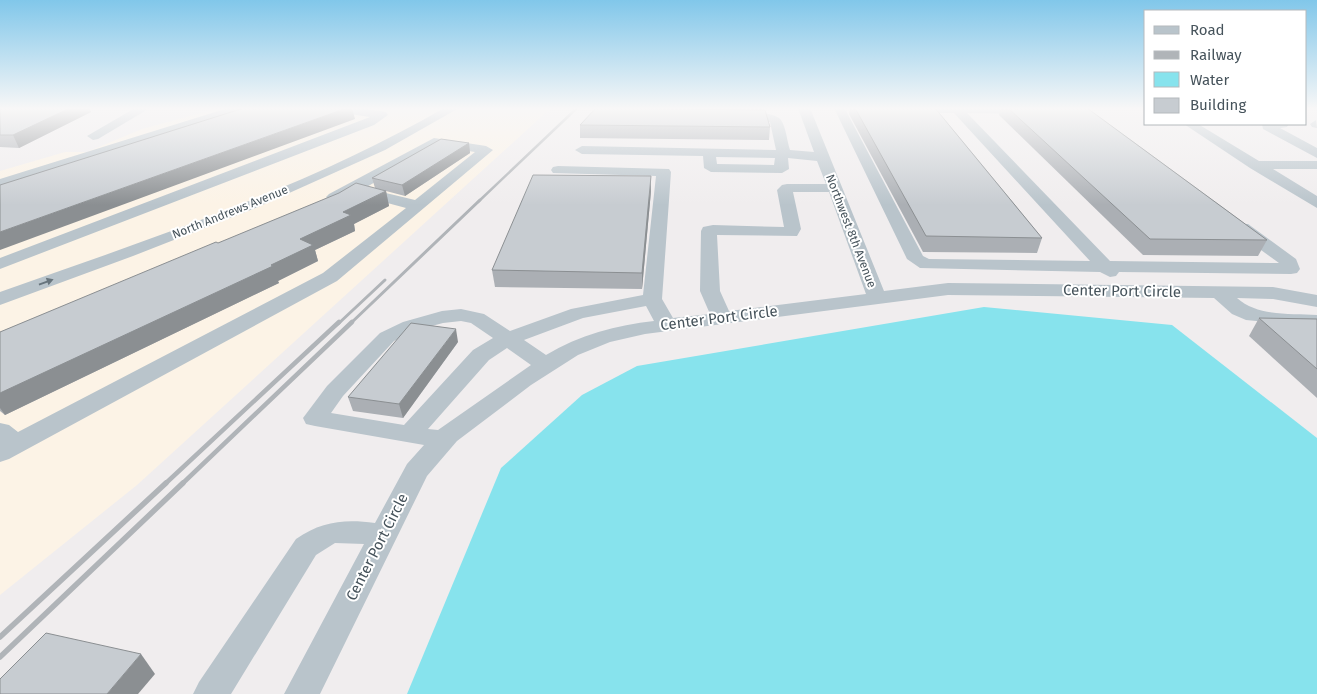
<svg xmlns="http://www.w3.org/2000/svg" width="1317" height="694" viewBox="0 0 1317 694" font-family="'Fira Sans',sans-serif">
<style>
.commercial{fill:#fcf3e6}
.water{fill:#87e3ed}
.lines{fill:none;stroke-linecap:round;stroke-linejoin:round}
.minor{fill:#b9c4cb;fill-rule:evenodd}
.rail-far3{stroke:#b0b4b8;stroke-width:2.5}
.rail-far2{stroke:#b0b4b8;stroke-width:3}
.rail-far1{stroke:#b0b4b8;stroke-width:4.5}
.rail{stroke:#b0b4b8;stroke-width:5.5}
.wall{fill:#abafb4}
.shaded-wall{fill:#8b8f92}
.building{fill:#c7ccd1;stroke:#8b8f92}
.oneway{fill:#68757d}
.labels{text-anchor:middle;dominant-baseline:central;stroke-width:4;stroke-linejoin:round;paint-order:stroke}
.far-street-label{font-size:12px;fill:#46535b;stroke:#fff}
.street-label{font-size:15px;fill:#46535b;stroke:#fff}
</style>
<rect width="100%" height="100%" fill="#f0edee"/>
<polygon class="commercial" points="219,108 551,108 137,485 0,595 0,171 65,152 87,152 142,129"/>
<polygon class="water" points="984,307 1172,325 1317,438 1317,694 407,694 501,468 582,395 637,366"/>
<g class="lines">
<g class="minor">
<polygon points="135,108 150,108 98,139 93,140 87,136"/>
<polygon points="228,108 247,108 0,188 0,179"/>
<polygon points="362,108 386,112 388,115 374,125 0,269 0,258 370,117 344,113 338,109"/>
<path d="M444 108H459L385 150 258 207 133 256 0 305V292C150 239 306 188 444 108Z"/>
<path d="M798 108H810L884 291 948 283 1273 287 1317 295V307L1273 299 1237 298C1258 317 1291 313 1317 315V327L1246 320 1232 314 1214 298 948 295 645 334 610 342 578 355 531 385 457 441 427 476 320 694H284L364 544 335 543 316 555 231 694H193L199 682 296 539C322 521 345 519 375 523L407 464 424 445 315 426 306 424 303 418 327 386 380 333 403 322 442 311 461 309 484 314 510 331 571 309 643 295 656 176 553 173 551 170 553 167 558 166 669 169 671 172 662 299 673 318 710 314 700 291 701 231 703 227 713 225 784 227 777 190 782 185 787 184H826L817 161 788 158 789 169 782 173 711 172 704 168 703 156 582 154 575 150 582 146 776 150 770 122 735 118 733 115C739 109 776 112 781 120 786 127 787 141 790 150L814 152ZM716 157 775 158 774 165 717 164ZM793 192H829L866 294 729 311 720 291 717 235 797 236 801 229ZM646 306 654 321C617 325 579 335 546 355L524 340 583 318ZM461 321 471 323 493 338 473 350 404 425 331 413 343 396 394 341 417 330 443 323ZM507 348 531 365 438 430 428 429 489 360Z"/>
<polygon points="834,108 845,109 923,256 929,259 1090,261 954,113 909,113 903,109 1036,108 1035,113 1031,114 967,113 1110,261 1279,263 1236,232 1234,228 1236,224 1248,224 1296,259 1300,269 1297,273 1291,274 1119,272 1116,276 1110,277 1100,272 920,268 907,259"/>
<polygon points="1316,120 1317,128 1312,127 1310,124"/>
<polygon points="1184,124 1198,124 1259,161 1317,161 1317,169 1273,169 1317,196 1317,208 1250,168"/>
<polygon points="1262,124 1289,124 1287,127 1280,128 1317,148 1317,158 1263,129"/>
<path d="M434 138 486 146 493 150 337 281 9 459 0 462V423L9 425 18 432 323 273 406 208 354 194 339 200H329L326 197 329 194ZM436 146 475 152 415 200 365 188Z"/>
</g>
<polyline class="rail-far3" points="478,202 577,108"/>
<g class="rail-far2">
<polyline points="338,324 385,280"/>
<polyline points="350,324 480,200"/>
</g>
<g class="rail-far1">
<polyline points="165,484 339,322"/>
<polyline points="182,484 352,322"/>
</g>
<g class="rail">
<polyline points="0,637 166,483"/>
<polyline points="0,657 183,483"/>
</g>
</g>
<g class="wall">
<polygon points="0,108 89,108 91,112 19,148 0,147"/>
<polygon points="850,108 935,108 1042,238 1037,253 923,252 849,114"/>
<polygon points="1001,108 1087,108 1267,240 1258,256 1143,255 999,115"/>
<polygon points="580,125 770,127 769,140 580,138"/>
<polygon points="469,143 470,153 405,196 386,191 389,206 354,224 355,231 315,250 318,261 278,281 279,283 5,415 0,411 0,332 218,243 375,188 372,178"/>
<polygon points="651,176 651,191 642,289 495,287 492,270"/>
<polygon points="1259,318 1317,319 1317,398 1249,336"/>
<polygon points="458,342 403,418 353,411 348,397"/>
</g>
<g class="shaded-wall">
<polygon points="70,108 89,108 91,112 19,148 13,135"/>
<polygon points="347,108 352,108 355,119 0,250 0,232"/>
<polygon points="469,143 470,153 405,196 402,185"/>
<polygon points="651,176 651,191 642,289 642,273"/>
<polygon points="386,191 389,206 354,224 355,231 315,250 318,261 278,281 279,283 5,415 0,408 0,393 271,265 300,239 343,212"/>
<polygon points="456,329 458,342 403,418 399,404"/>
<polygon points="141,654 155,674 138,694 107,694"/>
</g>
<g class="building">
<polygon points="0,108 70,108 13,135 0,135"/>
<polygon points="244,108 347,108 0,232 0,185"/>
<polygon points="596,108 765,110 770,127 580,125"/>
<polygon points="855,108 935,108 1042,238 926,236"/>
<polygon points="1008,108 1087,108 1267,240 1150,239"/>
<polygon points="441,139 469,143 402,185 372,178"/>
<polygon points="533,175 651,176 642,273 492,270"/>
<polygon points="356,183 386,191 343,212 351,215 300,239 313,245 271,265 273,266 0,393 0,332 216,242 218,243 339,193"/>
<polygon points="1259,318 1317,319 1317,369"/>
<polygon points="411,323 456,329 399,404 348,397"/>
<polygon points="46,633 141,654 107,694 0,694 0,679"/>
</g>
<defs><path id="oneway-solid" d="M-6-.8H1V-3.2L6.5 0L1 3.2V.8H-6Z" transform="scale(1.25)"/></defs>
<use class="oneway" href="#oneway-solid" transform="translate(46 282) rotate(-20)"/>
<linearGradient id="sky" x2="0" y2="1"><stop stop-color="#81c7ea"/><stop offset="0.53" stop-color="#f8f7f7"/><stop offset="1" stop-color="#f8f7f7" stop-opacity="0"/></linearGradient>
<rect width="1317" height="205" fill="url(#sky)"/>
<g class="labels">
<g class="far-street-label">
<text transform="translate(230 212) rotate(-22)">North Andrews Avenue</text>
<text transform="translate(851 231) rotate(69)">Northwest 8th Avenue</text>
</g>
<g class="street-label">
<text transform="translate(1122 291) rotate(1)">Center Port Circle</text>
<text transform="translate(719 318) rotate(-7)">Center Port Circle</text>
<text transform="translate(377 547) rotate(-63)">Center Port Circle</text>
</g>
</g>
<rect x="1144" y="10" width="162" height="115" fill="#ffffff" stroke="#b5babd"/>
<rect x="1154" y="26" width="25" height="8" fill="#b9c4cb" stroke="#b5babd"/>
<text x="1190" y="35" font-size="15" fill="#46535b">Road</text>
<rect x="1154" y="51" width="25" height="8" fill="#b0b4b8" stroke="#b5babd"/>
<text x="1190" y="60" font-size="15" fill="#46535b">Railway</text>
<rect x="1154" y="72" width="25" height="15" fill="#87e3ed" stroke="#b5babd"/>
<text x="1190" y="85" font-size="15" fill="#46535b">Water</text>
<rect x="1154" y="98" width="25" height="15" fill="#c7ccd1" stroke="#b5babd"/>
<text x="1190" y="110" font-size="15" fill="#46535b">Building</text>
</svg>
